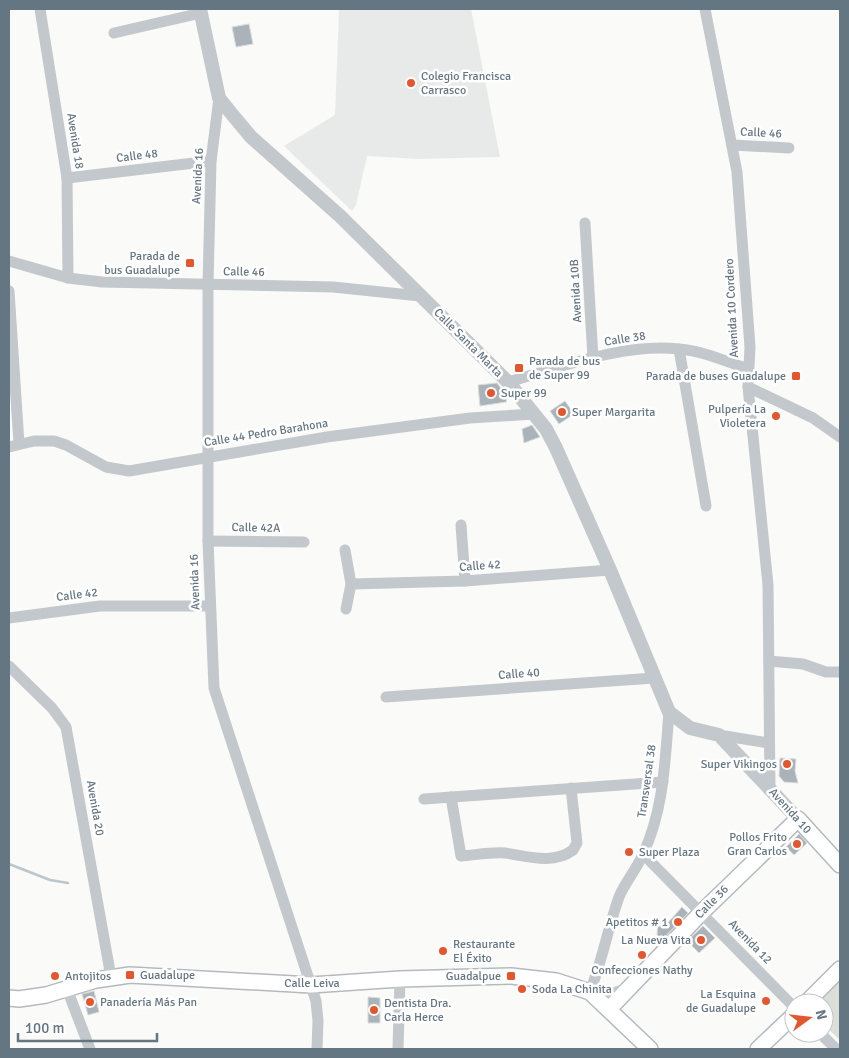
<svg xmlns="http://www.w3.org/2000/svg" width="849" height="1058" viewBox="0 0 849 1058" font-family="Signika,sans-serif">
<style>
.built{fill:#e8e9e9}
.green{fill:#dadfd7}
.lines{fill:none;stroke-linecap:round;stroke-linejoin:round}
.stream{stroke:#bbc7cb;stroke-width:2.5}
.building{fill:#aab3b9;stroke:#dcdcda}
.secondary-casing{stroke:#b3babf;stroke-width:18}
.minor{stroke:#c3c8cc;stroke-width:11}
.tertiary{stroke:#c3c8cc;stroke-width:14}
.secondary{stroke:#fff;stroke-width:15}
.poi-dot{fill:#e4572e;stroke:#fff;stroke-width:2}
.labels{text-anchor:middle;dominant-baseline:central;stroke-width:5;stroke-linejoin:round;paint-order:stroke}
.poi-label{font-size:12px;fill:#657683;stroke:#fff;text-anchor:start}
.street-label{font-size:12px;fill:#657683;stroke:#fff}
</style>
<rect width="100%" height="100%" fill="#fafaf8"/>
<polygon class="built" points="339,9 471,9 500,157 418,159 367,156 356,205 352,211 284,146 335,115"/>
<polygon class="green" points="840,979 840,1040 824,1025 824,1003 816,1003"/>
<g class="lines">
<polyline class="stream" points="9,864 50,880 68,883"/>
</g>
<g class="building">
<polygon points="249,24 253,44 236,47 232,27"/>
<polygon points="497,383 503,391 503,395 506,395 507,399 506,402 480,406 478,385"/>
<polygon points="565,401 574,414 559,424 550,411"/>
<polygon points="532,425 540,437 524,443 522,429"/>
<polygon points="780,758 796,759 795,771 798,783 784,782 779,776"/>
<polygon points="799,834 807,843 794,855 786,847"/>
<polygon points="682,907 688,913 660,942 657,935 658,920 665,926"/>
<polygon points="703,926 715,938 699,953 687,941"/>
<polygon points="94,991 99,1012 88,1015 82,994"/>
<polygon points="368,997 380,998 380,1023 368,1023"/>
</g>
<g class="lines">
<defs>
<g id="secondary">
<polyline points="9,998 19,999 46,995 96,980 130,975 311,985 400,979 511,976 556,981 590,992 650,1049"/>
<polyline points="806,1003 840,969"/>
<polyline points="609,1009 702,912 798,819 840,865"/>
<polyline points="758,1049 794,1015"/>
</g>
</defs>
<use href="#secondary" class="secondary-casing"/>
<g class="minor">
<polyline points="40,9 67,178 68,278"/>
<polyline points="705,9 737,172 750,347 748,387 768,585 770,788"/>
<polyline points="114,33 201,13"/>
<polyline points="219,98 211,161 208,285 208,541 214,688 316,1001 318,1021 317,1049"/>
<polyline points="732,145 789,148"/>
<polyline points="67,178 211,161"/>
<polyline points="585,223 593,358"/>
<polyline points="9,261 68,278 102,282 333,287 420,296"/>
<polyline points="9,291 19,444"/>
<polyline points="679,349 706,506"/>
<path d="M508 382C561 367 623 343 679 349 703 351 725 361 748 369"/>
<polyline points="748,387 813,418 840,437"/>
<polyline points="9,447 34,441 54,441 66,445 106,467 129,471 327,437 470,418 534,414"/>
<polyline points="461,525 465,581"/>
<polyline points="208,541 304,542"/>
<polyline points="345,550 351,584 346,609"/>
<polyline points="351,584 465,581 610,570"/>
<polyline points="9,618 100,606 210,606"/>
<polyline points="769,661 803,664 826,672 840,672"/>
<polyline points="9,666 52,708 66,727 111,977"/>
<polyline points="386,697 654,678"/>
<polyline points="719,735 769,743"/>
<path d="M451 797 461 856C475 855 491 852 505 853 527 856 553 865 573 850L577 843 571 788"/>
<polyline points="424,799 663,782"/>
<polyline points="643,854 794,1007"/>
<path d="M629 988 613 993 590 992C602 961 608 928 619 897 625 882 637 869 643 854 664 810 665 760 669 712"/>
<polyline points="67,989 90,1049"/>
<polyline points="820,1033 836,1049"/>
<polyline points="398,1049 400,979"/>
</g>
<polyline class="tertiary" points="200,9 219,98 231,113 251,137 340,216 508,382 546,429 556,448 610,570 669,712 690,728 719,735 798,819"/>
<use href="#secondary" class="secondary"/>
</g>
<g class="poi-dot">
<circle cx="411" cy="83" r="5"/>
<rect x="185" y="258" width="10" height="10" rx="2.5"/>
<rect x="514" y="363" width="10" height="10" rx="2.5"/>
<rect x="791" y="371" width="10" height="10" rx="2.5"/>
<circle cx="491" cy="393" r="5"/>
<circle cx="562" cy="412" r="5"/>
<circle cx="776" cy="416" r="5"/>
<circle cx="787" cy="764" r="5"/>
<circle cx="797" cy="844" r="5"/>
<circle cx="629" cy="852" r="5"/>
<circle cx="678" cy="922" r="5"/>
<circle cx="701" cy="940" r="5"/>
<circle cx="443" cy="951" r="5"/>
<circle cx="642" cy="955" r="5"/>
<rect x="125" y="970" width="10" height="10" rx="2.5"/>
<circle cx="55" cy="976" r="5"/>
<rect x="506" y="971" width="10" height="10" rx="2.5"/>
<circle cx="522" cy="989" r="5"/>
<circle cx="766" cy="1001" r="5"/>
<circle cx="90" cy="1002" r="5"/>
<circle cx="374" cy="1010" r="5"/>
</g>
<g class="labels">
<g class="poi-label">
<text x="421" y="76">Colegio Francisca<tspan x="421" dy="14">Carrasco</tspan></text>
<text x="180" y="256" text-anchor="end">Parada de<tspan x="180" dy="14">bus Guadalupe</tspan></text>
<text x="529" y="361">Parada de bus<tspan x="529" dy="14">de Super 99</tspan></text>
<text x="786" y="376" text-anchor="end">Parada de buses Guadalupe</text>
<text x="501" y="393">Super 99</text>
<text x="766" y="409" text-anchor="end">Pulpería La<tspan x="766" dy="14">Violetera</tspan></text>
<text x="572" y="412">Super Margarita</text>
<text x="777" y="764" text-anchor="end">Super Vikingos</text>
<text x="787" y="837" text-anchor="end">Pollos Frito<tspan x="787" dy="14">Gran Carlos</tspan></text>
<text x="639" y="852">Super Plaza</text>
<text x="668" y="922" text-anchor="end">Apetitos # 1</text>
<text x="691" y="940" text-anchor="end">La Nueva Vita</text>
<text x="453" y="944">Restaurante<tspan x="453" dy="14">El Éxito</tspan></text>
<text x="642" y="970" text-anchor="middle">Confecciones Nathy</text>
<text x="140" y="975">Guadalupe</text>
<text x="65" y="976">Antojitos</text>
<text x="501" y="976" text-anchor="end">Guadalpue</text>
<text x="532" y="989">Soda La Chinita</text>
<text x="756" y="994" text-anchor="end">La Esquina<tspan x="756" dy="14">de Guadalupe</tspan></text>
<text x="100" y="1002">Panadería Más Pan</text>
<text x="384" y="1003">Dentista Dra.<tspan x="384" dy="14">Carla Herce</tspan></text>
</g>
<g class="street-label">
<text transform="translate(761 133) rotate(3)">Calle 46</text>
<text transform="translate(75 141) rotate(81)">Avenida 18</text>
<text transform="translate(137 156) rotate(-7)">Calle 48</text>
<text transform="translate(198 176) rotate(-87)">Avenida 16</text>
<text transform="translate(244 272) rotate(1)">Calle 46</text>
<text transform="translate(576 291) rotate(-93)">Avenida 10B</text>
<text transform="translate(732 308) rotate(-93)">Avenida 10 Cordero</text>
<text transform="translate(625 339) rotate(-9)">Calle 38</text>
<text transform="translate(468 343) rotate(45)">Calle Santa Marta</text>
<text transform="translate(266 433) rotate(-9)">Calle 44 Pedro Barahona</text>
<text transform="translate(256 528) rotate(1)">Calle 42A</text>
<text transform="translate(480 566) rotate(-4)">Calle 42</text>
<text transform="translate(195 582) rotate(-92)">Avenida 16</text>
<text transform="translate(77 595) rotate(-7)">Calle 42</text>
<text transform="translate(519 674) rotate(-4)">Calle 40</text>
<text transform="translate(647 781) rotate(-82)">Transversal 38</text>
<text transform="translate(95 808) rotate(80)">Avenida 20</text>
<text transform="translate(790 811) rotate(48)">Avenida 10</text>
<text transform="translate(712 902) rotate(-45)">Calle 36</text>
<text transform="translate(750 942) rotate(46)">Avenida 12</text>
<text x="312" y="983">Calle Leiva</text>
</g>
</g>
<rect width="849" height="1058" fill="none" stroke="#657683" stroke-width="20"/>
<g transform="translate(809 1018) rotate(75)"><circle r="24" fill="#ffffff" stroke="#c1c8cd"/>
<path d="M0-4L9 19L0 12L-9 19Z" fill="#e4572e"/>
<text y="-8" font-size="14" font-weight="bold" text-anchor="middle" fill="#657683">N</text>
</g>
<path d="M18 1033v8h139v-8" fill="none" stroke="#657683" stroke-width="2.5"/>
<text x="25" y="1033" font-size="15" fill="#657683" stroke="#ffffff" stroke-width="4" paint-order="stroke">100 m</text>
</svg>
